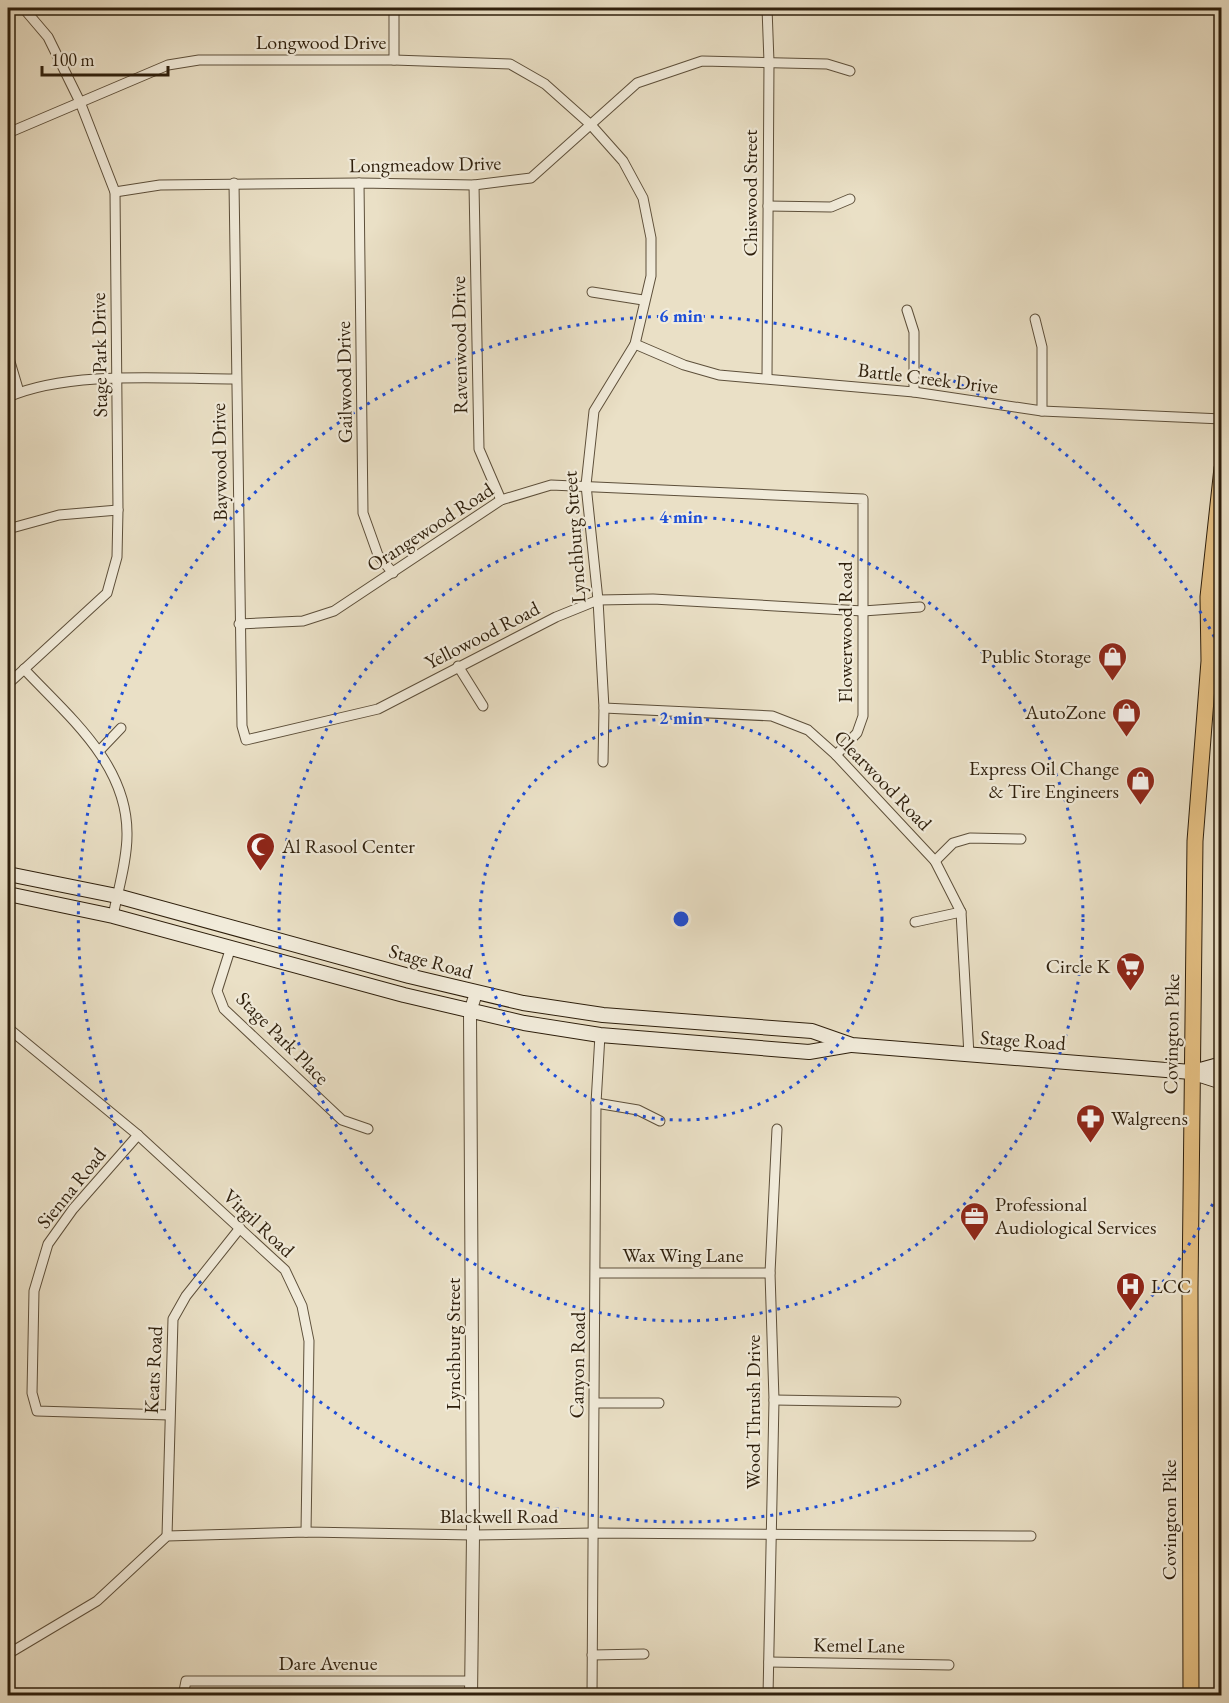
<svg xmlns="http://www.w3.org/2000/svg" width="1229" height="1703" viewBox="0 0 1229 1703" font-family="'EB Garamond',serif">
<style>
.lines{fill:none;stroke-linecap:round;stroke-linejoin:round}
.minor-casing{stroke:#5d4f3a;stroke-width:11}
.tertiary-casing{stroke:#5d4f3a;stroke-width:14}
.secondary-casing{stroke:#2e1f0c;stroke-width:16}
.primary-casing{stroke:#2e1f0c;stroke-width:17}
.minor{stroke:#f1ebda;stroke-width:9}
.tertiary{stroke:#f1ebda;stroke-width:12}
.secondary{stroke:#f1ebda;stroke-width:14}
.primary{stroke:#e5c083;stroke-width:15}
.ring{fill:none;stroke:#1d4ed8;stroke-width:3;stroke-dasharray:3 6}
.labels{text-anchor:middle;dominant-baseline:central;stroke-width:4.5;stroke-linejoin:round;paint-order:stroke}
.street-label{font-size:20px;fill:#2e1f0c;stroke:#f1ebda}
.poi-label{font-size:20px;fill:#2e1f0c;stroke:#f1ebda;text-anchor:end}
.centre{fill:#1d4ed8;stroke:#f1ebda;stroke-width:3}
.ring-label{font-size:18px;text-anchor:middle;font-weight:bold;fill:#1d4ed8;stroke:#f1ebda;stroke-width:4.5;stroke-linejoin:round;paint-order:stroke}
</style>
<rect width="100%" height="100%" fill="#eae0c6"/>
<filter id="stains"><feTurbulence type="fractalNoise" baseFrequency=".00333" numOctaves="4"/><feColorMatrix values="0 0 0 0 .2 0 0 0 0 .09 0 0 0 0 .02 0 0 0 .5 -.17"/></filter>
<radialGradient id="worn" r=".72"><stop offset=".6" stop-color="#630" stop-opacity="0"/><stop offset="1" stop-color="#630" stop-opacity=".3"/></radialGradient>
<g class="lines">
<defs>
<g id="minor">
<polyline points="394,8 394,60"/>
<polyline points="767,8 769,62 767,378"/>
<polyline points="8,133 168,65 199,60 394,60 510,64 545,84 591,125 623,161 643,198 651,238 651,276 635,344 594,411 586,485 598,600 604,708 603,762"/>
<polyline points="234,183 242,726 246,740 378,709 556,617 598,600 653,599 863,611 920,607"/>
<polyline points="359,183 363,513 378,555 393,573"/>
<polyline points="474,185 479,449 501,500"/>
<polyline points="115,192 160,185 359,183 474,185 531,178 637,83 702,61 827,64 850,71"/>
<polyline points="768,206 831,207 850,199"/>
<polyline points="592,292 643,300"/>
<polyline points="907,310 914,332 914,392"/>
<polyline points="1035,319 1042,347 1042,411"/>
<polyline points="635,344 684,365 719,375 914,392 1042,411 1222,419"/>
<polyline points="8,355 19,392"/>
<path d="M8 397C70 370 167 379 236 379"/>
<polyline points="8,529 59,515 118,510"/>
<polyline points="239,624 303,621 334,611 501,500 551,485 863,499 863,716 857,733 836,755"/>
<polyline points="1209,661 1222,660"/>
<polyline points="458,666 483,706"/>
<path d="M24 669C68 716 128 764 127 835 127 861 118 890 113 916"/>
<polyline points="8,684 107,593 117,557 118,510 115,192 80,102 48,37 25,10 18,8"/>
<polyline points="604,708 772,716 808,730 836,755 935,861 961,912 969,1055"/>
<polyline points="100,750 121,728"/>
<polyline points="935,861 953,843 970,838 1021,839"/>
<polyline points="915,922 961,912"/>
<polyline points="231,947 217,991 224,1009 342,1120 368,1129"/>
<polyline points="8,1028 138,1135 285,1270 302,1306 309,1341 306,1532"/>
<polyline points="596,1103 638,1110 660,1121"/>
<polyline points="138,1135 73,1209 48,1244 34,1291 32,1393 37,1411 169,1415"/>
<polyline points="596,1273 770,1273"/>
<polyline points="774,1400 896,1402"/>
<polyline points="595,1403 659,1403"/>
<polyline points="167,1536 173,1319 186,1296 240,1228"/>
<polyline points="8,1654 97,1601 167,1536 306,1532 473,1535 593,1533 1031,1536"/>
<polyline points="592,1655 644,1654"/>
<polyline points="769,1662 949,1665"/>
<polyline points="183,1696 186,1681 471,1681"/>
<polyline points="592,1696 596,1103 600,1035"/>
<polyline points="768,1696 774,1400 770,1273 777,1129"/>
</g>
<polyline id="tertiary" points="471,1696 473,1535 470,1012 476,993"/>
<g id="secondary">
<polyline points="8,874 117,896 409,976 523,1003 603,1015 812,1031 852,1045 1191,1072 1222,1082"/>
<polyline points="8,894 113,916 404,995 524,1023 600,1035 809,1052 850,1045"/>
<polyline points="1193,1072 1222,1064"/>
</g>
<g id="primary">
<polyline points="1215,640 1222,614"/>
<polyline points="1191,1696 1190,1289 1195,841 1209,661 1208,597 1222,468"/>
</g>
</defs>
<use href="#minor" class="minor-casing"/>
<use href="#tertiary" class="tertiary-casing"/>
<use href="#secondary" class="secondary-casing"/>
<use href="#primary" class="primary-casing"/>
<use href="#minor" class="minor"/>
<use href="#tertiary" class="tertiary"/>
<use href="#secondary" class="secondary"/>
<use href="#primary" class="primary"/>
</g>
<g class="ring">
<circle cx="681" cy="919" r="201"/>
<circle cx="681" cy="919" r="402"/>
<path d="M1221 1188A603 603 0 1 1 1221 650"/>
</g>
<defs>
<symbol id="shop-pin" viewBox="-11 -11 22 30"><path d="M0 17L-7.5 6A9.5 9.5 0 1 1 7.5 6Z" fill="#8f2418" stroke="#f1ebda"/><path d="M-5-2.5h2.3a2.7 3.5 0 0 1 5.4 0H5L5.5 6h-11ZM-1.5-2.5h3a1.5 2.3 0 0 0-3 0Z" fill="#fff"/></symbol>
<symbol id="mosque-pin" viewBox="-11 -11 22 30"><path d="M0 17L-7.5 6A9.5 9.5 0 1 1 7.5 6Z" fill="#8f2418" stroke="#f1ebda"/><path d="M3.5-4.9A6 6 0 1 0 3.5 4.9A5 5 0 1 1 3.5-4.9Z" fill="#fff"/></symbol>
<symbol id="supermarket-pin" viewBox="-11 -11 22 30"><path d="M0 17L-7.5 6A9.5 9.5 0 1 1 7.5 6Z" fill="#8f2418" stroke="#f1ebda"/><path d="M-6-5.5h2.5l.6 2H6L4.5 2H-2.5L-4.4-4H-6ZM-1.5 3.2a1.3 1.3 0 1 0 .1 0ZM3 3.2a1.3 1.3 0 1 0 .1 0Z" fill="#fff"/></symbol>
<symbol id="pharmacy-pin" viewBox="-11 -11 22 30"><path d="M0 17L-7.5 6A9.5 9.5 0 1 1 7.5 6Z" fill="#8f2418" stroke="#f1ebda"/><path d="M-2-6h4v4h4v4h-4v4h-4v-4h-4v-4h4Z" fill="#fff"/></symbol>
<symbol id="office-pin" viewBox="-11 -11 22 30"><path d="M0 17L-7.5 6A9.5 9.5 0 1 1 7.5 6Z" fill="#8f2418" stroke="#f1ebda"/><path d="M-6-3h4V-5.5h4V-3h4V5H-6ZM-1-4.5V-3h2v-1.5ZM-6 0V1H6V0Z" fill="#fff"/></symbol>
<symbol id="hospital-pin" viewBox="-11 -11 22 30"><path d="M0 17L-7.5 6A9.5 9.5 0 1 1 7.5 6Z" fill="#8f2418" stroke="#f1ebda"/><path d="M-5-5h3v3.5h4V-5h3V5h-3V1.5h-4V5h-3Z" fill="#fff"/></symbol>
</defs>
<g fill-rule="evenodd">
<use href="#shop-pin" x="1096" y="640" width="33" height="45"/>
<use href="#shop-pin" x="1110" y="696" width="33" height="45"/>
<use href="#shop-pin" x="1124" y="764" width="33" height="45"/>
<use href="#mosque-pin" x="244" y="830" width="33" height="45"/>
<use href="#supermarket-pin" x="1114" y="950" width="33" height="45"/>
<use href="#pharmacy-pin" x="1074" y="1102" width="33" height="45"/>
<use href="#office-pin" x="958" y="1200" width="33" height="45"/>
<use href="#hospital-pin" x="1114" y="1270" width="33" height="45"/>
</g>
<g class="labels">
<g class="street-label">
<text x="321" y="42">Longwood Drive</text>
<text transform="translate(425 164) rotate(-1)">Longmeadow Drive</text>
<text transform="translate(750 193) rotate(-90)">Chiswood Street</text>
<text transform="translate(459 345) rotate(-91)">Ravenwood Drive</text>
<text transform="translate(99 355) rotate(-91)">Stage Park Drive</text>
<text transform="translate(928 378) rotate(7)">Battle Creek Drive</text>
<text transform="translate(344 382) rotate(-91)">Gailwood Drive</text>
<text transform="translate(219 462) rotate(-91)">Baywood Drive</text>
<text transform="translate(430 527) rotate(-33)">Orangewood Road</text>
<text transform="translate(574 537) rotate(-94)">Lynchburg Street</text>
<text transform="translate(845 632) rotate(-90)">Flowerwood Road</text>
<text transform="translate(482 635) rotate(-27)">Yellowood Road</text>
<text transform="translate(883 780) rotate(46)">Clearwood Road</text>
<text transform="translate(431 961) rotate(15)">Stage Road</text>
<text transform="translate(1171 1034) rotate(-89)">Covington Pike</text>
<text transform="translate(283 1038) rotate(45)">Stage Park Place</text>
<text transform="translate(1023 1040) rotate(4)">Stage Road</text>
<text transform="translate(71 1188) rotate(-51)">Sienna Road</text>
<text transform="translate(259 1223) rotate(43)">Virgil Road</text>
<text x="683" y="1255">Wax Wing Lane</text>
<text transform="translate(453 1344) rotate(-90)">Lynchburg Street</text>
<text transform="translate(577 1365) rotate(-89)">Canyon Road</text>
<text transform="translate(153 1370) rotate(-87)">Keats Road</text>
<text transform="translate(753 1412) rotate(-90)">Wood Thrush Drive</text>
<text x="499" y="1516">Blackwell Road</text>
<text transform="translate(1169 1520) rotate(-90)">Covington Pike</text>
<text transform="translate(859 1645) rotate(1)">Kemel Lane</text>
<text x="328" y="1663">Dare Avenue</text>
</g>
<g class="poi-label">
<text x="1091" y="656">Public Storage</text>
<text x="1106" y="712">AutoZone</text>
<text x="1119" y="768">Express Oil Change<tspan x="1119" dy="23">&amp; Tire Engineers</tspan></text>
<text x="282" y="846" text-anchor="start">Al Rasool Center</text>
<text x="1110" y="966">Circle K</text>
<text x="1111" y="1118" text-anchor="start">Walgreens</text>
<text x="995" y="1204" text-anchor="start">Professional<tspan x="995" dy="23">Audiological Services</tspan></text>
<text x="1151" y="1286" text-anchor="start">LCC</text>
</g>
</g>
<circle cx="681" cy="919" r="9" class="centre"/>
<g class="ring-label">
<text x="681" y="322">6 min</text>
<text x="681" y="523">4 min</text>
<text x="681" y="724">2 min</text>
</g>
<rect width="1229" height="1703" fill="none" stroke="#eae0c6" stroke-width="30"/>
<rect x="9" y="9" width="1211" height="1685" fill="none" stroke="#2e1f0c" stroke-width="3"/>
<rect x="15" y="15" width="1199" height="1673" fill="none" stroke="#2e1f0c" stroke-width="1.5"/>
<path d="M42 66v9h126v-9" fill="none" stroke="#2e1f0c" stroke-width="3"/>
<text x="51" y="66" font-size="18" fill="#2e1f0c" stroke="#f1ebda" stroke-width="4.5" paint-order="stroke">100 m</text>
<rect width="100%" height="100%" filter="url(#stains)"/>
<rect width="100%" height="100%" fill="url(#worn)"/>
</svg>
